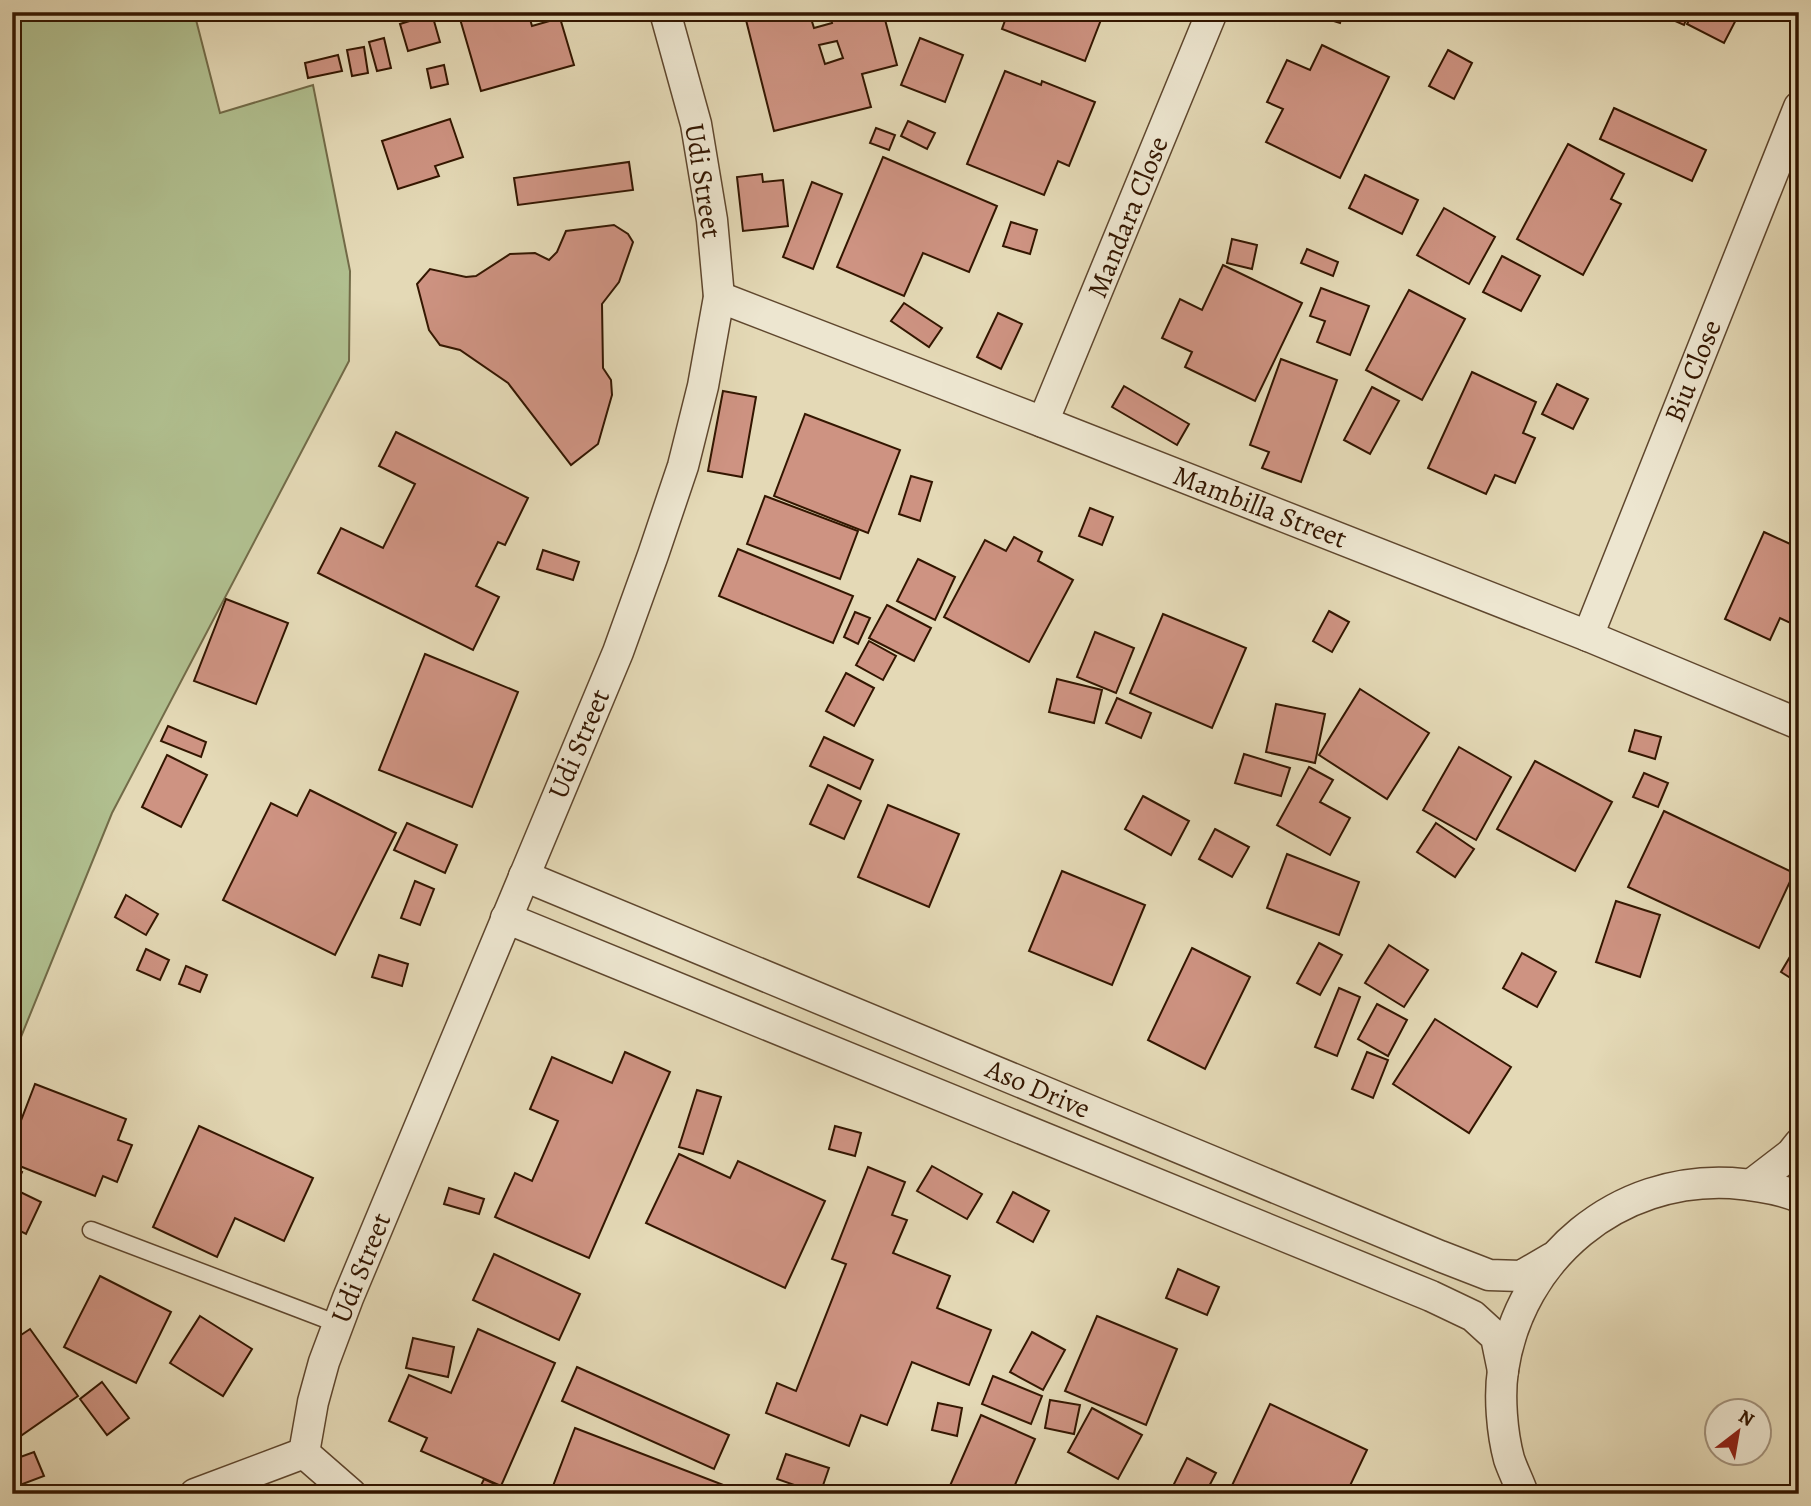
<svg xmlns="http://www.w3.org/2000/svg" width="1811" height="1506" viewBox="0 0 1811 1506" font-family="Alegreya,serif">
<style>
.green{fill:#b1c090;stroke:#726b48;stroke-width:2}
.building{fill:#ce9382;stroke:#331600;stroke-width:2;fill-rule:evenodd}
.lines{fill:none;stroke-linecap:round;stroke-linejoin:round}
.lane-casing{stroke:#5f472e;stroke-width:19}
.street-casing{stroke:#5f472e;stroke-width:33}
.lane{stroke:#ede6d0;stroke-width:16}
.street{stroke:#ede6d0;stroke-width:30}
.labels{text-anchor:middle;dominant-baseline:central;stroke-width:5;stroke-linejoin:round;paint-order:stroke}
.street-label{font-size:28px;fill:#331600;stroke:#ede6d0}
</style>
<rect width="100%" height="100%" fill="#e4d9b6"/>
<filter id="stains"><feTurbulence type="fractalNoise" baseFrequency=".00286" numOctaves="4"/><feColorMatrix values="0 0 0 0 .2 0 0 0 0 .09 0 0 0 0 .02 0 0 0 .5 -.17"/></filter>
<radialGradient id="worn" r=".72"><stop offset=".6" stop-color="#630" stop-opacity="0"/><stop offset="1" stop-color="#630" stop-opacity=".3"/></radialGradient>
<polygon class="green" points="12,12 194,12 220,113 313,85 350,271 349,361 112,813 12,1059"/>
<g class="building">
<polygon points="458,12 528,12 532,26 560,18 574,65 481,91"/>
<path d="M744 12H809L814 28 832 23 829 12H883L897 65 862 74 871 107 774 131ZM837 41 843 58 825 64 819 45Z"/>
<polygon points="1008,12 1104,12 1085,61 1002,29"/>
<polygon points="1305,12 1343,12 1340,23"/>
<polygon points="1655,12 1689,12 1684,25"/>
<polygon points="1693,12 1740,12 1724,43 1687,24"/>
<polygon points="432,14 440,42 408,51 400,24"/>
<polygon points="384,38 391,68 377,71 369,42"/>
<polygon points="920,38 963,55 945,102 901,85"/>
<polygon points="1322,45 1389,77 1340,178 1266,142 1283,109 1267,102 1287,60 1310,70"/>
<polygon points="364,47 368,73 352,76 347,50"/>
<polygon points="1448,50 1472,63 1454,99 1429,86"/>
<polygon points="338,55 342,71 308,78 305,63"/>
<polygon points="444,65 448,84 431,88 427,69"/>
<polygon points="1005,71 1041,85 1042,81 1095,102 1069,166 1058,161 1044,195 967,164"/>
<polygon points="1614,108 1706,150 1692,181 1600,139"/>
<polygon points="450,119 463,157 435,166 439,176 398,189 382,141"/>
<polygon points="908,121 935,133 927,149 901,136"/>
<polygon points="876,128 895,135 889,150 870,143"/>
<polygon points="1568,144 1624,174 1611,199 1621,204 1583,275 1517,239"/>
<polygon points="883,157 997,206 969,272 923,253 904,296 837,267"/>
<polygon points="629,162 633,190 518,205 514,178"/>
<polygon points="762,174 763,182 783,180 788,226 743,231 737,177"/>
<polygon points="1365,175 1418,200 1402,234 1349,208"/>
<polygon points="812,182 842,194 813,269 783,257"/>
<polygon points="1444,208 1495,237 1469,284 1417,255"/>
<polygon points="1011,222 1037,230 1030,254 1003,246"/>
<polygon points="614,225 628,234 633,242 619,282 602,304 603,368 611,380 612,395 598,444 571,465 508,383 460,350 440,345 429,330 417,284 430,269 466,277 476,276 510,254 535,253 549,260 557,252 566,231"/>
<polygon points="1232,239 1257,245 1252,269 1227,263"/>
<polygon points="1307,249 1338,262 1333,276 1301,263"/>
<polygon points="1502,256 1540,276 1521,311 1483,292"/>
<polygon points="1223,265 1302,303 1255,401 1185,367 1192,352 1162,338 1180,299 1202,310"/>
<polygon points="1321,288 1369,306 1350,355 1317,342 1325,321 1310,316"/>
<polygon points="1409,290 1465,319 1422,400 1366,370"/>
<polygon points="904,303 942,328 929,347 891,321"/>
<polygon points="998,313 1022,324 1001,369 977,357"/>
<polygon points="1281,359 1337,380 1301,482 1262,468 1269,452 1250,445"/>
<polygon points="1472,372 1536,402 1523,433 1535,438 1515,483 1495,475 1486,494 1428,468"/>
<polygon points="1557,384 1588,399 1573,429 1542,414"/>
<polygon points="1124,386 1189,424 1177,445 1112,407"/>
<polygon points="1372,387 1399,401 1370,454 1344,440"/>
<polygon points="723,391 756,397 742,477 708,471"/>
<polygon points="805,414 900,450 868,533 774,496"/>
<polygon points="396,432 528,498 505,545 498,542 476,586 499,597 473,650 318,573 341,528 383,548 415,484 379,466"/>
<polygon points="911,476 932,482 920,521 899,514"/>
<polygon points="765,496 858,531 840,579 747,544"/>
<polygon points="1090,508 1113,517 1102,545 1079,536"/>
<polygon points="1764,532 1799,548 1799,627 1780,618 1770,640 1725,619"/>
<polygon points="1014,537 1042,552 1038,561 1073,580 1029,662 944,617 985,540 1006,551"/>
<polygon points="738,549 853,596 833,643 719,596"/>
<polygon points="543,550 579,562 573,580 537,569"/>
<polygon points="918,559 955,577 935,620 897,601"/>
<polygon points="226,599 288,623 256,704 194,681"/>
<polygon points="887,605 931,628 914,661 869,638"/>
<polygon points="1329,611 1349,622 1332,652 1313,641"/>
<polygon points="855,612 870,618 858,644 844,637"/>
<polygon points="1163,614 1246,648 1212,728 1130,693"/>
<polygon points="1095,632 1134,648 1116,693 1077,677"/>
<polygon points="869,641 896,656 883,680 856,665"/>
<polygon points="425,654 518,692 472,807 379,770"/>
<polygon points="846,673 874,688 854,726 826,711"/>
<polygon points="1057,679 1102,690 1094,723 1049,712"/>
<polygon points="1360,689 1429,733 1387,799 1319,755"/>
<polygon points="1117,698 1151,713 1141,738 1106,723"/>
<polygon points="1276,704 1325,714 1315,763 1266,752"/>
<polygon points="168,726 206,742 201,757 161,741"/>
<polygon points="1635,730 1661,737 1655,759 1629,751"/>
<polygon points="824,737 873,760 860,789 810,766"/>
<polygon points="1459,747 1511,777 1476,840 1423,810"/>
<polygon points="1244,754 1290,768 1281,796 1235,783"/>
<polygon points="167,755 207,775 181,827 142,807"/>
<polygon points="1535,761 1612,802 1575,871 1497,829"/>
<polygon points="1309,767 1333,780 1320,802 1350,818 1330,855 1277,825"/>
<polygon points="1644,773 1668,783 1658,807 1633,797"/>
<polygon points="828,785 861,801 844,839 810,824"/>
<polygon points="310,790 396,833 335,955 223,900 271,803 297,816"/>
<polygon points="1143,796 1189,821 1171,855 1125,829"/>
<polygon points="888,805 959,834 929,907 858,877"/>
<polygon points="1664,811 1794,873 1759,948 1628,887"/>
<polygon points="407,823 457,845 445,873 394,850"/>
<polygon points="1436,823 1474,849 1455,877 1417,852"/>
<polygon points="1215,829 1249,847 1232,877 1199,859"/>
<polygon points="1287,854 1359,882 1339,935 1267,908"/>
<polygon points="1062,871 1145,905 1112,985 1029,951"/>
<polygon points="415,881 434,889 420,925 401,918"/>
<polygon points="126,895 158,914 146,935 115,917"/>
<polygon points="1616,901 1660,915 1640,977 1596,962"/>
<polygon points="1319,943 1342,955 1320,995 1297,983"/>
<polygon points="1389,945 1428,970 1404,1007 1365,983"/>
<polygon points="1192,948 1250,977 1205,1069 1148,1040"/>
<polygon points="146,949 169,960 160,980 137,970"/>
<polygon points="1794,950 1799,953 1799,978 1797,982 1781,972"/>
<polygon points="1522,953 1556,972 1537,1007 1503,988"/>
<polygon points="379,955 408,964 402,986 372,977"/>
<polygon points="186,966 207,975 200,992 179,984"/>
<polygon points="1339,988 1360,997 1337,1056 1315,1047"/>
<polygon points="1377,1004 1407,1020 1388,1056 1358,1039"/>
<polygon points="1435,1019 1511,1067 1469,1133 1393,1084"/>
<polygon points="625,1052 670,1072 589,1258 495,1217 515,1173 532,1181 558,1121 530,1109 552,1057 612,1083"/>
<polygon points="1367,1052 1388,1060 1373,1098 1352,1089"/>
<polygon points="35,1084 126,1119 118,1140 132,1145 117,1182 103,1176 95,1196 12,1163 12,1144"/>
<polygon points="697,1090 721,1097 703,1154 679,1147"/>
<polygon points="199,1126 313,1178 284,1241 235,1218 217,1257 153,1227"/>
<polygon points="835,1126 861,1133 855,1156 829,1149"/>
<polygon points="679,1154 730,1178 738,1161 825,1201 785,1288 646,1223"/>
<polygon points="932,1166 982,1194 967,1219 917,1191"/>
<polygon points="12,1167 22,1172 14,1189 41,1202 26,1234 12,1227"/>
<polygon points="868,1167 905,1182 892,1215 907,1220 893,1253 950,1276 937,1308 991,1330 969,1385 912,1362 887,1425 861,1415 849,1446 766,1413 777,1383 796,1391 846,1264 832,1259"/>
<polygon points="449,1188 484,1199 479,1214 444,1204"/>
<polygon points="1013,1192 1049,1211 1033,1242 997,1222"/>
<polygon points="494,1254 580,1294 559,1340 473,1300"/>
<polygon points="1178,1269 1219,1287 1207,1315 1166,1298"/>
<polygon points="100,1276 171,1312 136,1383 64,1347"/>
<polygon points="200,1316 252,1349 223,1396 170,1363"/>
<polygon points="1097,1316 1177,1349 1146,1425 1065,1391"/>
<polygon points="30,1329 78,1396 12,1442 12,1341"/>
<polygon points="478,1329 555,1363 501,1486 421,1451 427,1438 389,1421 409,1375 451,1393"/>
<polygon points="1032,1332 1065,1350 1043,1390 1010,1372"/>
<polygon points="413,1338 454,1347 448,1377 406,1368"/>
<polygon points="577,1367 729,1435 714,1469 562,1401"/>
<polygon points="993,1376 1042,1396 1031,1424 982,1404"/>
<polygon points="102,1382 129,1418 107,1435 80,1399"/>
<polygon points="1050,1400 1080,1405 1074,1434 1045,1428"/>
<polygon points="938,1403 962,1408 957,1436 932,1430"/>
<polygon points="1270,1404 1367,1450 1346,1494 1228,1494"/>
<polygon points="1092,1408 1142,1435 1118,1479 1068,1452"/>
<polygon points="981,1415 1035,1439 1011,1494 963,1494 949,1488"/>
<polygon points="575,1428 739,1491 737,1494 550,1494"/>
<polygon points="34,1452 44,1476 12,1488 12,1460"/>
<polygon points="786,1454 829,1468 820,1494 777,1479"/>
<polygon points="1187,1458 1216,1473 1205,1494 1179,1494 1171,1490"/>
<polygon points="484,1479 508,1490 507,1494 477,1494"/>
</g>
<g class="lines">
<defs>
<polyline id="lane" points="91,1230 338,1324"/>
<g id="street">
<polyline points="719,297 1043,422 1588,636 1799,724"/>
<polyline points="1043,422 1212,12"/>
<polyline points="1588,636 1799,107"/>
<polyline points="524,876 1440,1256 1489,1275 1521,1276 1552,1258"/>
<polyline points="506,918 1431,1296 1473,1316 1496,1337 1503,1371"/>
<polyline points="1752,1184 1791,1154 1799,1144"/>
<polyline points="304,1453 351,1494"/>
<polyline points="195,1494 304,1453 313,1402 324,1362 348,1298 618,652 653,555 683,466 703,386 719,297 712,220 696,124 665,12"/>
<path d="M1523 1494C1519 1482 1513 1471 1509 1459 1502 1433 1499 1396 1503 1370 1520 1257 1618 1177 1731 1183 1754 1185 1778 1188 1799 1197"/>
</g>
</defs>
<use href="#lane" class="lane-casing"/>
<use href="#street" class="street-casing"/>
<use href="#lane" class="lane"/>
<use href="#street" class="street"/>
</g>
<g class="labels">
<g class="street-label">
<text transform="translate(703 181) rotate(81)">Udi Street</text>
<text transform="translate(1128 217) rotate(-68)">Mandara Close</text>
<text transform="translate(1693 371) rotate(-68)">Biu Close</text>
<text transform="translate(1260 507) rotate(21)">Mambilla Street</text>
<text transform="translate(579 744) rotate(-67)">Udi Street</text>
<text transform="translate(1038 1089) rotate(23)">Aso Drive</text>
<text transform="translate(361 1268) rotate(-68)">Udi Street</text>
</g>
</g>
<rect width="1811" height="1506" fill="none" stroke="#e4d9b6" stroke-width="42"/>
<rect x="14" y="14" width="1783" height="1478" fill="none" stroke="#331600" stroke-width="3.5"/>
<rect x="21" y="21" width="1769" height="1464" fill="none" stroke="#331600" stroke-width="2"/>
<g transform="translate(1738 1432) rotate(31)"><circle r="33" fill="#ede6d0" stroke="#a3937d" stroke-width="2"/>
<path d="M0-5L12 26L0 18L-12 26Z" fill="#8f2418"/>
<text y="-10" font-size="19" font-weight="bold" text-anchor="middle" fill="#331600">N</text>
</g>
<rect width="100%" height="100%" filter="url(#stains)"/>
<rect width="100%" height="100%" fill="url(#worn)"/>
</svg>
